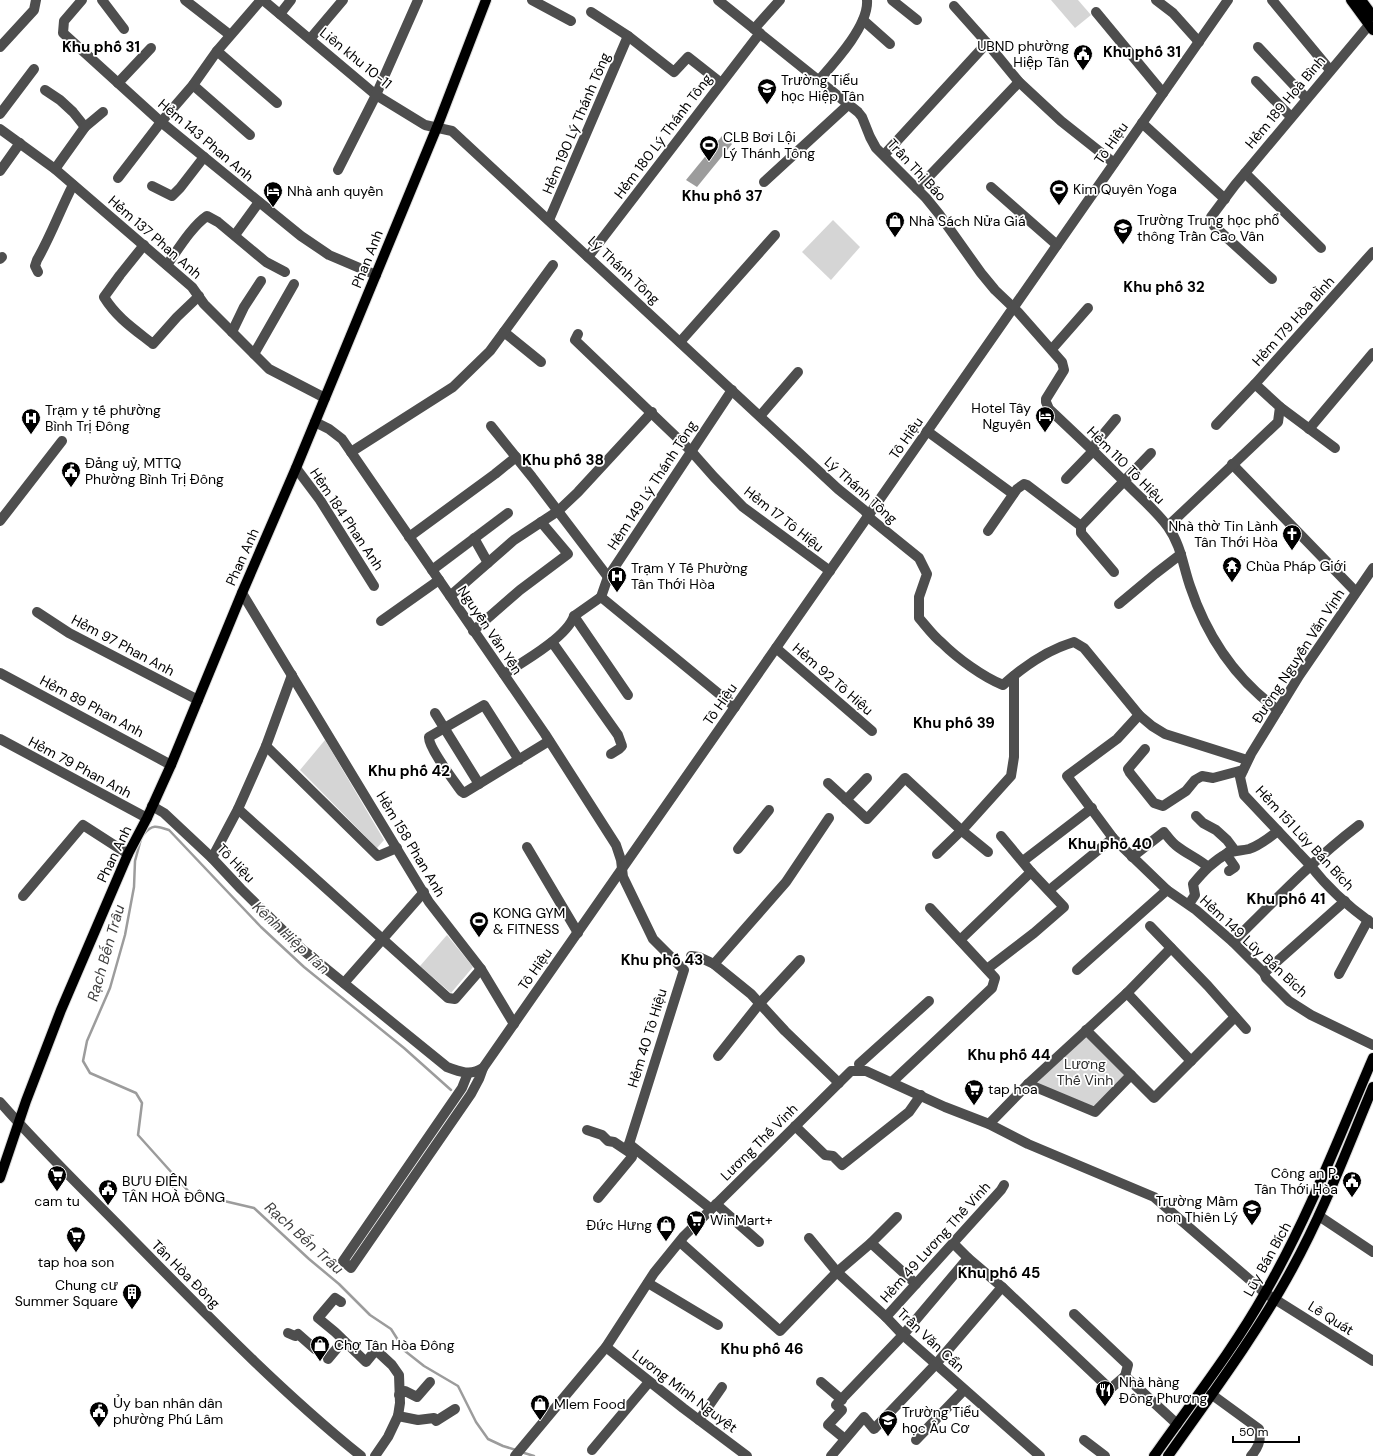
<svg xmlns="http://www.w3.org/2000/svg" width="1373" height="1456" viewBox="0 0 1373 1456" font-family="'DM Sans',sans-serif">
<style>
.green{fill:#d5d5d5}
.water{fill:#9c9c9c}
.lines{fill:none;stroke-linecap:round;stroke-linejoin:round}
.stream{stroke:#9c9c9c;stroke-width:2.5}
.major-casing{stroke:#dbdbdb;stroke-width:12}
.minor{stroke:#4e4e4e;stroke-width:10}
.major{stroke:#000;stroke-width:10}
.labels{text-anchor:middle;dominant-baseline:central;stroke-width:3.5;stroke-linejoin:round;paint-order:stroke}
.poi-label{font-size:14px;fill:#000;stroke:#fff;text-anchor:start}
.street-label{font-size:14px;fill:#000;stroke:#fff}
.park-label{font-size:14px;fill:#2c2c2c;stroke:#fff}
.neighbourhood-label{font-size:15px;font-weight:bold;fill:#000;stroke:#fff}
.water-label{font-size:15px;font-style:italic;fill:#3d3d3d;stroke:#fff}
</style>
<rect width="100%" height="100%" fill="#fff"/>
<g class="green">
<polygon points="1051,0 1078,0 1091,15 1075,28"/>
<polygon points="833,220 860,247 831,280 802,252"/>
<polygon points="325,740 384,840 377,848 300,770"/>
<polygon points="447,935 473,967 451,993 420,966"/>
<polygon points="1084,1031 1129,1073 1096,1108 1033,1083"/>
</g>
<polygon class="water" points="722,136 732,144 697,187 686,180"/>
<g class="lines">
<g class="stream">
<path d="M144 834C152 824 157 826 169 830L261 927 304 967 404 1048 451 1090"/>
<polyline points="141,839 135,861 134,887 125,935 110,988 87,1041 83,1061 90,1073 136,1093 142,1103 138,1135 190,1193 254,1208 309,1259 339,1284 370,1315 391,1329 405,1351 424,1366 458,1386 476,1422 488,1439 503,1446 516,1450"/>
<polyline points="521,1452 534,1456"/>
</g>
<defs>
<g id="major">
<polyline points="1351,0 1373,30"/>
<polyline points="1361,0 1373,16"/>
<polyline points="0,1178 26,1101 61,1010 128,854 147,818 171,765 242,593 296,468 437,127 486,0"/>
<path d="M1154 1456C1192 1402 1233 1350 1265 1293 1308 1218 1339 1137 1373 1058"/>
<path d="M1168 1456C1211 1395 1256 1335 1292 1269 1324 1211 1347 1149 1373 1087"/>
</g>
</defs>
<use href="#major" class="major-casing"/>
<g class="minor">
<polyline points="82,0 64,21 63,33 161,122 301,236 329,255 376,275"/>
<polyline points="102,0 124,29"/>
<polyline points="185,0 230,35"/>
<path d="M263 0 376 95 425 125 452 131 838 489 864 510 872 520 919 558 927 574 919 597V618C926 626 933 636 942 643 957 658 983 677 1003 685 1024 666 1047 650 1074 642L1084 648 1139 715 1152 726 1165 734 1247 760"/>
<polyline points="532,0 571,21"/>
<path d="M718 0 858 112 862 117 870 137 876 148 926 198 939 214 981 273 995 290 1018 312 1062 362 1064 370 1046 399V402L1049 409C1077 435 1105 462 1132 489 1144 501 1158 513 1168 527 1181 545 1183 566 1190 586 1207 637 1234 678 1278 710"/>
<polyline points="892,0 917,20"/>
<polyline points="1156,0 1173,13 1199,42"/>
<polyline points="1272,0 1330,70"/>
<polyline points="954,6 987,43 1019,82 1061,121 1114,163"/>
<polyline points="591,12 628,36 674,72 688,57 721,83"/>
<polyline points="1096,12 1163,93"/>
<polyline points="280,14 291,0"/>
<polyline points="863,20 890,44"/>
<polyline points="754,29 780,0"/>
<polyline points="310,39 343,0"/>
<polyline points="0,47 34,10 36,0"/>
<polyline points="1258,47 1306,98"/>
<polyline points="217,51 277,103"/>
<path d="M819 80C835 62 869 25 867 0"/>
<polyline points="1256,81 1291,117"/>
<polyline points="118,83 151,48"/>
<polyline points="193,85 250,135"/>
<polyline points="45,90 60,100 73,112 85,127"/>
<polyline points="0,114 34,69"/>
<polyline points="1142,123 1225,199"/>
<polyline points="0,129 55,169 192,287 204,304 269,369 325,398"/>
<polyline points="884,155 987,43"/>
<polyline points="55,169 85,127 103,112"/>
<polyline points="338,170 376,95 418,0"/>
<polyline points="0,171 20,143"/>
<polyline points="1245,173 1321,248"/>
<polyline points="118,178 161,122 193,85 217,51 261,0"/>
<polyline points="764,182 849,104"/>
<polyline points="152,186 172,196 180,188 204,157"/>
<polyline points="991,187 1057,245"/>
<polyline points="917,189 1019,82"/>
<polyline points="549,220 628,36"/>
<polyline points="235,235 259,202"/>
<path d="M144 245 120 275 104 297C117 318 134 329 153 344L177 317 199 296"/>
<polyline points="588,257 760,33"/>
<polyline points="0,259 2,257"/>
<path d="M167 265C177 251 192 226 207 216L218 222 266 262 285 272"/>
<path d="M38 272 35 266 37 260C51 236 60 210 73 185"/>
<polyline points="1272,279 1214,226 1211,220 1211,217 1235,185 1369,25"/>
<polyline points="232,332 244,307 261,281"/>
<polyline points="504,332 541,362"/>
<polyline points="578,334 575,340 691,451 714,477 743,507 830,571"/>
<polyline points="680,342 775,235"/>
<polyline points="1052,349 1088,308"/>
<polyline points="254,354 294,284"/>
<polyline points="1280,407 1335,448"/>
<polyline points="760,416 798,372"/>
<polyline points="315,422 329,429 342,439 545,734 616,845 621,860 623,877 653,939 684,970 629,1144 632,1154 632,1157 598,1198"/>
<polyline points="1216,425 1255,384"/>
<polyline points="491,426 532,477 608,577"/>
<polyline points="1309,429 1373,353"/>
<polyline points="927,431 1013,494"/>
<polyline points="351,452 453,387 490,351 553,265"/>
<polyline points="1232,464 1356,592"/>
<polyline points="296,468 320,500 374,586"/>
<polyline points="1066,479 1093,451 1096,443 1116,419"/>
<polyline points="0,521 62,441"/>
<polyline points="1168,526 1278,422 1280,407 1255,384 1373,252"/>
<polyline points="988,531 1017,489 1024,484 1027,485 1081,526"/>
<polyline points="409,537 495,474 516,457"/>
<polyline points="474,538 488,563"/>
<path d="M1373 568 1299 676 1251 754 1240 777 1244 795 1310 865C1327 887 1350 908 1373 924"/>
<polyline points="432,570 508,513"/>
<polyline points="1114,572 1081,533 1081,526 1151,453"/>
<polyline points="242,593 429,902 481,969 514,1024"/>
<polyline points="450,596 514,540 558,511 578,492 652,412"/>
<polyline points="601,597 608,577 732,390"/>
<polyline points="601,597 735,707"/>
<polyline points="1119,604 1155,574 1181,554"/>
<polyline points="37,612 69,633 198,700"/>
<polyline points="574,616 628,695"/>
<polyline points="381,621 439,580"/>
<polyline points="473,631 520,590 568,554 541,522"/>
<polyline points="552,642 618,735 622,746 619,749 611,754"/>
<polyline points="776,648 872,731"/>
<polyline points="0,673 171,765"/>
<path d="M504 674C523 662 567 637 574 616L601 597"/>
<polyline points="435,713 479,784"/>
<polyline points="1139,715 1117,739 1067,776 1113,838 1167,890 1196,910 1233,942 1264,973 1266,978 1289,1001 1311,1015 1373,1045"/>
<polyline points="0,739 147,818"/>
<polyline points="266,746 378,856 397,848"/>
<polyline points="1145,749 1128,769 1130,773 1154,803 1163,806 1186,791 1195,780 1202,776 1213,778 1243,770"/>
<path d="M519 760 484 705 429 737C428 747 454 781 461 791L464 793 549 741"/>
<polyline points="828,783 867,819 905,778 961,830 988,852"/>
<polyline points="846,800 867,778"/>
<path d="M152 806 164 813 212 858 241 889 303 950 447 1067C460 1072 471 1076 483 1068L1228 0"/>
<polyline points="238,809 448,998 455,999 481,969"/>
<polyline points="1196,816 1203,823 1216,830 1227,840 1233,848 1226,854 1235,867 1229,871"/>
<polyline points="527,847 578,933"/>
<polyline points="738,849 769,810"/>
<polyline points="937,854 965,827 1011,776 1014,757 1014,676"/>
<path d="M1132 857 1164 832C1168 837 1172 843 1178 847 1187 854 1199 859 1208 867"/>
<polyline points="212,858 238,809 266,746 292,675"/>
<polyline points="1023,861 1092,808"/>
<polyline points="1053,887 1113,838"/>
<polyline points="23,896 83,825 128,854"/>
<path d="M1189 904 1195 895 1193 884C1203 872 1213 861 1228 853 1235 850 1241 851 1249 849 1259 846 1269 838 1278 831"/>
<polyline points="1150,926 1208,986 1246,1029"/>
<polyline points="960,940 1031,872"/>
<path d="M1233 942C1274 901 1313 860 1359 825"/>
<polyline points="691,956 699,957 714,964 751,994 785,1031 839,1083"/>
<polyline points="714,964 786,882 829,818"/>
<polyline points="987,969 1034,933 1064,907 1031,872 1001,836"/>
<polyline points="1077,970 1167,890"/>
<polyline points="1264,973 1345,901"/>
<polyline points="1339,974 1368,920"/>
<polyline points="344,983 424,892"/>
<polyline points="1127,993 1191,1061"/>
<polyline points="1086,1030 1131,1075"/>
<polyline points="718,1056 760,1003 800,960"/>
<polyline points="859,1064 929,1001"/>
<polyline points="468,1073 462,1088 343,1261 351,1268 471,1094 479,1079 483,1068"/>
<polyline points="892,1082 992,988 995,978 930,908"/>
<polyline points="1028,1084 1095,1112 1131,1075 1154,1098 1235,1017"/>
<path d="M0 1102C42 1150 88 1194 132 1239 206 1314 279 1390 361 1456"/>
<polyline points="989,1124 1028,1084 1127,993 1171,948"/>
<polyline points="795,1126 825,1155 833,1156 842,1165 909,1112 921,1095"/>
<polyline points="587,1130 602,1135 608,1141 614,1142 632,1154"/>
<polyline points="629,1144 711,1209"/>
<polyline points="716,1204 759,1242"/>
<polyline points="1319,1216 1373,1252"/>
<polyline points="809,1238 837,1272 886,1317 903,1335 1040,1456"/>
<polyline points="680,1242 780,1331 837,1272 871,1243 897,1217"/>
<polyline points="871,1243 916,1284"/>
<polyline points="953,1243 968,1258 1002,1287 1110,1389 1125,1376 1128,1365 1074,1314"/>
<polyline points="648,1283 718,1325"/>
<polyline points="341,1302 335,1298 318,1318 335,1332 366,1362 375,1351 378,1352 392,1365 399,1375 400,1403 398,1416 388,1437 375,1456"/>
<polyline points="886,1317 1001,1190 1004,1185"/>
<polyline points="288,1333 295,1336 298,1334 315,1349"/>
<polyline points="606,1347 683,1408 747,1456"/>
<polyline points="328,1359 343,1341"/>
<polyline points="1125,1376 1177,1424"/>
<polyline points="821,1382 842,1400"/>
<path d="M1211 1394 1259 1429C1262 1440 1258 1448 1251 1456"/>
<polyline points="399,1395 405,1391 417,1397 430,1382"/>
<polyline points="398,1416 418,1420 434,1418 436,1421 455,1409"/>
<polyline points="699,1420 722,1387"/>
<polyline points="845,1439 828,1425 842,1410 836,1405 903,1335 968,1258"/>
<polyline points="916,1440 964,1390"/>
<polyline points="1084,1440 1105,1456"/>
<polyline points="592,1450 649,1382"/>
<polyline points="515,1456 606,1347 654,1273 684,1236 851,1071 866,1071 945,1107 989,1124 1028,1144 1154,1197 1265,1293 1373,1361"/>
<polyline points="831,1456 864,1417 874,1429 936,1364 1002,1287"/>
</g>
<use href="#major" class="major"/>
</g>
<defs>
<symbol id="civic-pin" viewBox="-11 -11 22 30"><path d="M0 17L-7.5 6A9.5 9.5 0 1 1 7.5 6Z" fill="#000" stroke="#fff"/><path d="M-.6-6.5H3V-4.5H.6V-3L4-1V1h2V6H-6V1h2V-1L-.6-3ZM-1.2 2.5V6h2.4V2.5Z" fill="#fff"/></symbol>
<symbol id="school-pin" viewBox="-11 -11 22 30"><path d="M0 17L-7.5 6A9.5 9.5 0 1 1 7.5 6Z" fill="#000" stroke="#fff"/><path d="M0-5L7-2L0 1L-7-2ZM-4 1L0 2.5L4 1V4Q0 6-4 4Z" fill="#fff"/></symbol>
<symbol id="stadium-pin" viewBox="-11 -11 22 30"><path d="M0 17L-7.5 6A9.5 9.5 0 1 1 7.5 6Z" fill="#000" stroke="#fff"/><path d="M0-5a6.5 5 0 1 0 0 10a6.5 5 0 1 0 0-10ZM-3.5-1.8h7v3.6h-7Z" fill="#fff"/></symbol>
<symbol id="hotel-pin" viewBox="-11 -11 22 30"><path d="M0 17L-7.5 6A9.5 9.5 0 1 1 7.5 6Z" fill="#000" stroke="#fff"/><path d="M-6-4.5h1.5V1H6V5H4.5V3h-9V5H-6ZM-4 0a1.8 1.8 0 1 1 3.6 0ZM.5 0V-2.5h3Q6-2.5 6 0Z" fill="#fff"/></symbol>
<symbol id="shop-pin" viewBox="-11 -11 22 30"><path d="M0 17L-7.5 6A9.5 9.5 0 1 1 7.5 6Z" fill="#000" stroke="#fff"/><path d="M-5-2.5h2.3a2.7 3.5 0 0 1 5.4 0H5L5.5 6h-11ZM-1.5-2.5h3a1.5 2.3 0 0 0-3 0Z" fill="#fff"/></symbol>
<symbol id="hospital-pin" viewBox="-11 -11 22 30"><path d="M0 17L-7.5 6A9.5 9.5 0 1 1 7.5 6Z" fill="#000" stroke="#fff"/><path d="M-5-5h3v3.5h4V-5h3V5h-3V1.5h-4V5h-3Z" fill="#fff"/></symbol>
<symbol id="church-pin" viewBox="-11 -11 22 30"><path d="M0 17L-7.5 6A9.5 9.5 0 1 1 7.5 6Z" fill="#000" stroke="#fff"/><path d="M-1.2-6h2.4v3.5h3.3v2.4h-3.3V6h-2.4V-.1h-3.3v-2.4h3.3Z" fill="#fff"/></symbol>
<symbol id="temple-pin" viewBox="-11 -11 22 30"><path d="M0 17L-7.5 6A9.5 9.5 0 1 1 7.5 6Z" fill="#000" stroke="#fff"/><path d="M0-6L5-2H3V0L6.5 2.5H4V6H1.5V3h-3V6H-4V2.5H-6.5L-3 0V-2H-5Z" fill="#fff"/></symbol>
<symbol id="supermarket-pin" viewBox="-11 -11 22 30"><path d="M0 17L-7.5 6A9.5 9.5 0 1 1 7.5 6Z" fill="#000" stroke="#fff"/><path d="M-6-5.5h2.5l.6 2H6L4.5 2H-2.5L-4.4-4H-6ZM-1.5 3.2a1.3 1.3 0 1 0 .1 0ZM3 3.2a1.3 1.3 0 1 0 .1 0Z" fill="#fff"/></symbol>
<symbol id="building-pin" viewBox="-11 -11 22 30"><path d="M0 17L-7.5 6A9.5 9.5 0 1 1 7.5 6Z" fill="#000" stroke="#fff"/><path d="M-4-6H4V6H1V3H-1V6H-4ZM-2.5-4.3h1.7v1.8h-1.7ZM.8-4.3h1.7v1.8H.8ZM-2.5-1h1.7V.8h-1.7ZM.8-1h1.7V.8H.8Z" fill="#fff"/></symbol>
<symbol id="restaurant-pin" viewBox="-11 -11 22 30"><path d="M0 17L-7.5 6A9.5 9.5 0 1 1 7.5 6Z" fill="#000" stroke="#fff"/><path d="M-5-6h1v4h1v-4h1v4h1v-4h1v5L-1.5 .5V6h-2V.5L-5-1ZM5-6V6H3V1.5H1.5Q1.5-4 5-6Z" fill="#fff"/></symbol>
</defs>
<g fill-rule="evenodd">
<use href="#civic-pin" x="1072" y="43" width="22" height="30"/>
<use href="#school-pin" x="756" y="77" width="22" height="30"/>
<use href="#stadium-pin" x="698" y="134" width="22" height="30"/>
<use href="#stadium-pin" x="1048" y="178" width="22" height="30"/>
<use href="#hotel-pin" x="262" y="180" width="22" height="30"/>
<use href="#shop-pin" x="884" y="210" width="22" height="30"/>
<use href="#school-pin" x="1112" y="217" width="22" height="30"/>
<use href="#hotel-pin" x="1034" y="405" width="22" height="30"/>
<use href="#hospital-pin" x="20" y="407" width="22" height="30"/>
<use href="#civic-pin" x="60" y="460" width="22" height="30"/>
<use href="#church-pin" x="1281" y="523" width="22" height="30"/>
<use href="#temple-pin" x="1221" y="555" width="22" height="30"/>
<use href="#hospital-pin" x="606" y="565" width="22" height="30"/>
<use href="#stadium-pin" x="468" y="910" width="22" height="30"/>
<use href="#supermarket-pin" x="963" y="1078" width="22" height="30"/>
<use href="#supermarket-pin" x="46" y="1164" width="22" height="30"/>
<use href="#civic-pin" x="1341" y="1170" width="22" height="30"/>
<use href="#civic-pin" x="97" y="1178" width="22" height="30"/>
<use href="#school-pin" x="1241" y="1198" width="22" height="30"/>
<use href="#supermarket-pin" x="685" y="1209" width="22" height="30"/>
<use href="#shop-pin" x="655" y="1214" width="22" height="30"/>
<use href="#supermarket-pin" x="65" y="1225" width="22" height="30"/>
<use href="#building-pin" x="121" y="1282" width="22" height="30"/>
<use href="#shop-pin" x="309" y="1334" width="22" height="30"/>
<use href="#restaurant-pin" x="1094" y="1379" width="22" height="30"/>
<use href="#shop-pin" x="529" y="1393" width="22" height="30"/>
<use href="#civic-pin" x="88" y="1400" width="22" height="30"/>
<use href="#school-pin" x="877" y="1409" width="22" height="30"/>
</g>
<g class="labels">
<g class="poi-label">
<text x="1069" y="46" text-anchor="end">UBND phường<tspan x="1069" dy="16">Hiệp Tân</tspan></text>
<text x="781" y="80">Trường Tiểu<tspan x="781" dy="16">học Hiệp Tân</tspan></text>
<text x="723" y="137">CLB Bơi Lội<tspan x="723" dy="16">Lý Thánh Tông</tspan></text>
<text x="1073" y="189">Kim Quyên Yoga</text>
<text x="287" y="191">Nhà anh quyền</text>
<text x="1137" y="220">Trường Trung học phổ<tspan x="1137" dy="16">thông Trần Cao Vân</tspan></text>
<text x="909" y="221">Nhà Sách Nửa Giá</text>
<text x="1031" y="408" text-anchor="end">Hotel Tây<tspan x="1031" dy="16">Nguyên</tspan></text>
<text x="45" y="410">Trạm y tế phường<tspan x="45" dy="16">Bình Trị Đông</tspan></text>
<text x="85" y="463">Đảng uỷ, MTTQ<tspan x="85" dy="16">Phường Bình Trị Đông</tspan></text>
<text x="1278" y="526" text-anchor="end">Nhà thờ Tin Lành<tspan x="1278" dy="16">Tân Thới Hòa</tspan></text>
<text x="1246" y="566">Chùa Pháp Giới</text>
<text x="631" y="568">Trạm Y Tế Phường<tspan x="631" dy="16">Tân Thới Hòa</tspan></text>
<text x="493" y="913">KONG GYM<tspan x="493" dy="16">&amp; FITNESS</tspan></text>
<text x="988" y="1089">tap hoa</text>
<text x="1338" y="1173" text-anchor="end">Công an P.<tspan x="1338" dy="16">Tân Thới Hòa</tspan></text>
<text x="122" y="1181">BƯU ĐIỆN<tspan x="122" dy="16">TÂN HOÀ ĐÔNG</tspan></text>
<text x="57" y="1201" text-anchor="middle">cam tu</text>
<text x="1238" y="1201" text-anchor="end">Trường Mầm<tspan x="1238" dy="16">non Thiên Lý</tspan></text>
<text x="710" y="1220">WinMart+</text>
<text x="652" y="1225" text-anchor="end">Đức Hưng</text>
<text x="76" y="1262" text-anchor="middle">tap hoa son</text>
<text x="118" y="1285" text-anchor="end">Chung cư<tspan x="118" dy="16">Summer Square</tspan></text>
<text x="334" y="1345">Chợ Tân Hòa Đông</text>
<text x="1119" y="1382">Nhà hàng<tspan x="1119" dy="16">Đông Phương</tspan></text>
<text x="113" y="1403">Ủy ban nhân dân<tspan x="113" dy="16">phường Phú Lâm</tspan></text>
<text x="554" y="1404">Mlem Food</text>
<text x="902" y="1412">Trường Tiểu<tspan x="902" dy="16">học Âu Cơ</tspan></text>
</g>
<g class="street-label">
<text transform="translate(356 58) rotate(39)">Liên khu 10-11</text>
<text transform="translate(1285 102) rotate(-50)">Hẻm 189 Hoà Bình</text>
<text transform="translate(576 123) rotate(-67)">Hẻm 190 Lý Thánh Tông</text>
<text transform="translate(663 136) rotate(-53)">Hẻm 180 Lý Thánh Tông</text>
<text transform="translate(206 140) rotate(40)">Hẻm 143 Phan Anh</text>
<text transform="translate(1111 143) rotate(-55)">Tô Hiệu</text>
<text transform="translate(917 170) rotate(47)">Trần Thị Báo</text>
<text transform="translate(155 237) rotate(41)">Hẻm 137 Phan Anh</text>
<text transform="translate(367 259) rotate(-68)">Phan Anh</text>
<text transform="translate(624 270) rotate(43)">Lý Thánh Tông</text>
<text transform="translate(1293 321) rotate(-48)">Hẻm 179 Hòa BÌnh</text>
<text transform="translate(906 438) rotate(-55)">Tô Hiệu</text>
<text transform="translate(1126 465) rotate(45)">Hẻm 110 Tô Hiệu</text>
<text transform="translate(652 485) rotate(-57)">Hẻm 149 Lý Thánh Tông</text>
<text transform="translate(861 490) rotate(42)">Lý Thánh Tông</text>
<text transform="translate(347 519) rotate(56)">Hẻm 184 Phan Anh</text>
<text transform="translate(784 519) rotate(38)">Hẻm 17 Tô Hiệu</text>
<text transform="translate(242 557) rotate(-66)">Phan Anh</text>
<text transform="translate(490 630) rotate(56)">Nguyễn Văn Yến</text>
<text transform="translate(123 645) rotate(28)">Hẻm 97 Phan Anh</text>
<text transform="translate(1298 656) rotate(-57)">Đường Nguyễn Văn Vịnh</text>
<text transform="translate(833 679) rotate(41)">Hẻm 92 Tô Hiệu</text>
<text transform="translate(720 704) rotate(-55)">Tô Hiệu</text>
<text transform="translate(92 706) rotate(28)">Hẻm 89 Phan Anh</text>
<text transform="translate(80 767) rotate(28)">Hẻm 79 Phan Anh</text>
<text transform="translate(1305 838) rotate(47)">Hẻm 151 Lũy Bán Bích</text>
<text transform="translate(411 844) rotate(59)">Hẻm 158 Phan Anh</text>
<text transform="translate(114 854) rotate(-64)">Phan Anh</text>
<text transform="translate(236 863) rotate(46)">Tô Hiệu</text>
<text transform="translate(1254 946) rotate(43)">Hẻm 149 Lũy Bán Bích</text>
<text transform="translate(535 969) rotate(-55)">Tô Hiệu</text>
<text transform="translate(647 1038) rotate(-73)">Hẻm 40 Tô Hiệu</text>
<text transform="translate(759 1142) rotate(-45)">Lương Thế Vinh</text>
<text transform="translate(935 1242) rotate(-48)">Hẻm 49 Lương Thế Vinh</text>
<text transform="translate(1267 1259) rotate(-61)">Lũy Bán Bích</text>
<text transform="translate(186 1274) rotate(45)">Tân Hòa Đông</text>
<text transform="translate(1331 1318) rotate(32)">Lê Quát</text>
<text transform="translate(931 1340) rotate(43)">Trần Văn Cẩn</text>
<text transform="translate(685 1391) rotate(37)">Lương Minh Nguyệt</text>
</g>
<g class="park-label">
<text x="1085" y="1064">Lương<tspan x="1085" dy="16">Thế Vinh</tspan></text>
</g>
<g class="neighbourhood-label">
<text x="101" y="47">Khu phố 31</text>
<text x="1142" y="52">Khu phố 31</text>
<text x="722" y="196">Khu phố 37</text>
<text x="1164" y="287">Khu phố 32</text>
<text x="563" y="460">Khu phố 38</text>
<text x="954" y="723">Khu phố 39</text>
<text x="409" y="771">Khu phố 42</text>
<text x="1110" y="844">Khu phố 40</text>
<text x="1286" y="899">Khu phố 41</text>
<text x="662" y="960">Khu phố 43</text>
<text x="1009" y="1055">Khu phố 44</text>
<text x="999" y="1273">Khu phố 45</text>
<text x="762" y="1349">Khu phố 46</text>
</g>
<g class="water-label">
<text transform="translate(291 938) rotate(43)">Kênh Hiệp Tân</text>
<text transform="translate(106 953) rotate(-74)">Rạch Bến Trâu</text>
<text transform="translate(304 1238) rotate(42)">Rạch Bến Trâu</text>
</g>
</g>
<path d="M1233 1436v6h66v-6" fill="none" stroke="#000000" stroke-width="2"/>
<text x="1239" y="1436" font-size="12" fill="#000000" stroke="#ffffff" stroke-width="3" paint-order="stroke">50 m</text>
</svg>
